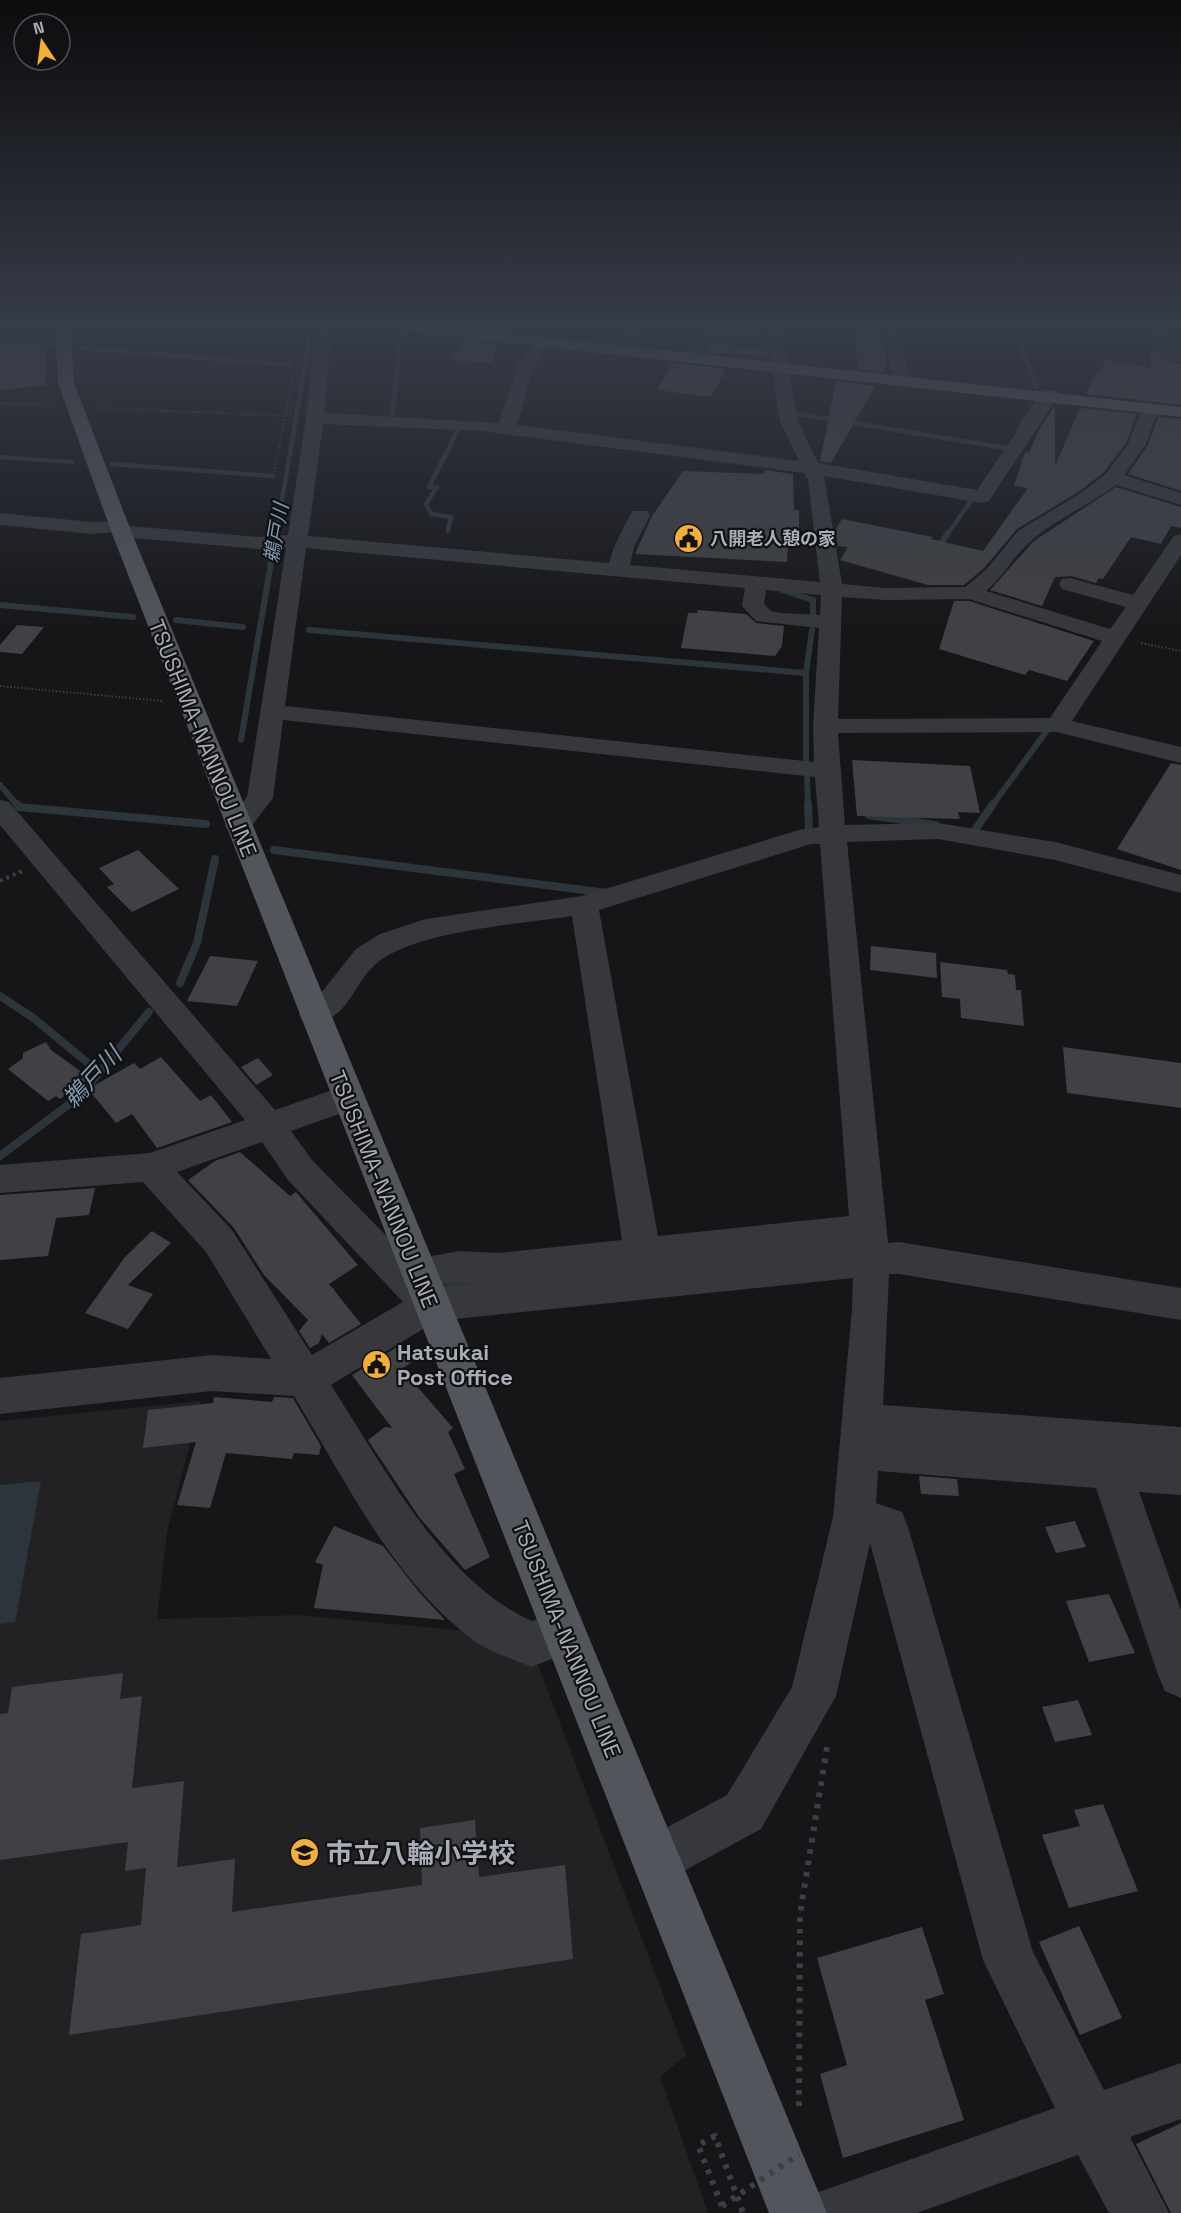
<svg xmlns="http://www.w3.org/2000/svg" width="1181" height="2213" viewBox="0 0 1181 2213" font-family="'Space Grotesk','Noto Sans JP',sans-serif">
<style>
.built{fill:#222225}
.water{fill:#2c353c}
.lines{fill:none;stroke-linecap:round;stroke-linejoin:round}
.stream-far3{stroke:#2c353c;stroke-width:4.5}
.stream-far2{stroke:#2c353c;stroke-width:6}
.stream-far1{stroke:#2c353c;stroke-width:8}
.stream{stroke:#2c353c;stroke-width:10}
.building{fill:#404145}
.path-far2{stroke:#3d3f44;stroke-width:2;stroke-dasharray:1.5 2;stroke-linecap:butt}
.path-far1{stroke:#3d3f44;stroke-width:4;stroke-dasharray:3 4;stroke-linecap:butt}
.path{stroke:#3d3f44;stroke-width:6;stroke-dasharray:4.5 7;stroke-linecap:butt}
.minor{fill:#37383d;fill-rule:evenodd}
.major{fill:#53555c;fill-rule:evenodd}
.path-bridge{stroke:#3d3f44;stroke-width:6;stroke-dasharray:4.5 7;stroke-linecap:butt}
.labels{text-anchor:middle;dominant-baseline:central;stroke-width:4.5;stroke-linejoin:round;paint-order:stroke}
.far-poi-label{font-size:18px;font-weight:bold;fill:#a8adb8;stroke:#111113;text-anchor:start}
.far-water-label{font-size:20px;font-style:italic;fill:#7f9bb3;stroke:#111113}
.street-label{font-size:22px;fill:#a8adb8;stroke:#111113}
.poi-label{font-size:22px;font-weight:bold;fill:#a8adb8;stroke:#111113;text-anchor:start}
.water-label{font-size:24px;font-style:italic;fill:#7f9bb3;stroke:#111113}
.near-poi-label{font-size:27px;font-weight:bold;fill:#a8adb8;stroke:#111113;text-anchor:start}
</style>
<rect width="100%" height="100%" fill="#161618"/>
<polygon class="built" points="201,1401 167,1532 157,1619 297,1615 488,1633 533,1652 686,2055 660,2077 708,2213 0,2213 0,1421"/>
<polygon class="water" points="41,1481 15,1622 0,1624 0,1485"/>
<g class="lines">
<g class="stream-far3">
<polyline points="1012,325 1037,387"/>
<polyline points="1039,325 1124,328"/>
<polyline points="0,342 51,346"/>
<polyline points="80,348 291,365"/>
<polyline points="798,414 1006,448"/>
<polyline points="392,419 401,333"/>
<polyline points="1020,427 1038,400"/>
<polyline points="0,457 72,462"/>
<polyline points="112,464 273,476"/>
<polyline points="448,531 451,517 431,514 426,504 437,487 429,487 459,428 452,427"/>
<polyline points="276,535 308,347 306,325"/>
<polyline points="947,535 973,498"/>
</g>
<g class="stream-far2">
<polyline points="937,549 948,533"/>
<polyline points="782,590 813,600 813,616"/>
<polyline points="0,605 133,617"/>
<polyline points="176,620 243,627"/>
<polyline points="309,630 806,673"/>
<polyline points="241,740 276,533"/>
<polyline points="806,760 806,673 812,630"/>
<polyline points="807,774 808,806"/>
<polyline points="0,785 18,806"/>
<polyline points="992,806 1048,729"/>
</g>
<g class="stream-far1">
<polyline points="17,804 19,807 206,824"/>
<polyline points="869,815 936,825"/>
<polyline points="975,830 993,804"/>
<polyline points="803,834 809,833 808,804"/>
<polyline points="274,850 607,893"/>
<polyline points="180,983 197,943 215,859"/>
<polyline points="0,996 32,1017 88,1063"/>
<polyline points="0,1156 80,1096 149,1012"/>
</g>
<polyline class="stream" points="452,1284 472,1282"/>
</g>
<g class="building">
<polygon points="693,325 766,327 766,335 693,331"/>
<polygon points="853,331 881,331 887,356 883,372 859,369"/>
<polygon points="464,340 498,344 491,363 450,360"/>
<polygon points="707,343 767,348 768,356 705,352"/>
<polygon points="0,344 47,347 46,385 0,390"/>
<polygon points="1156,344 1173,362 1181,364 1181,405 1086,394 1097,371 1100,371 1106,360 1151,368 1151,345"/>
<polygon points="672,363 726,369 711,397 657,390"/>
<polygon points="836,381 875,386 831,463 820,461"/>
<polygon points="1055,405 1055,466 1080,408 1137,414 1126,443 1104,472 1080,491 1017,529 984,568 964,585 928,585 840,560 848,547 838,546 835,530 842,519 933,537 931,539 983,551 1028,488 1014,486 1025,452 1029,453 1039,430"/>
<polygon points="1158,417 1181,419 1181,491 1128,474 1148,445"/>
<polygon points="765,470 793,474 794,510 799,510 799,544 788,544 787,562 635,554 652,516 683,471 764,474"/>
<polygon points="1116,487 1181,507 1181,528 1171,526 1161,544 1131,537 1103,579 1099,578 1096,583 1071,576 1055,577 1042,606 990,590 1034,541"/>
<polygon points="954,601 969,601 1094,641 1067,681 1029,670 1025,675 939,649"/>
<polygon points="698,610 746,614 756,623 784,626 782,646 775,656 681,648 688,613 697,613"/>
<polygon points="17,625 44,627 22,654 0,652 0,645"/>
<polygon points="852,760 970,766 980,813 958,812 960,819 857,816"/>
<polygon points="1171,763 1181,765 1181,870 1117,849"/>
<polygon points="138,850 179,889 132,912 107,887 114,884 99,868"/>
<polygon points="871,946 936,953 937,978 870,970"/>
<polygon points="210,956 258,961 237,1006 187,1001"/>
<polygon points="940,962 1007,970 1008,974 1015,975 1016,990 1021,990 1024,1026 961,1018 960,999 942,997"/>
<polygon points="46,1042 51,1050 90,1078 60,1099 56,1096 48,1101 8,1069 23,1058 23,1053"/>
<polygon points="1063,1047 1181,1063 1181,1108 1067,1093"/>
<polygon points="161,1057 200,1101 211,1095 232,1122 157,1148 132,1114 116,1123 88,1089 134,1063 140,1069"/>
<polygon points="258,1058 273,1075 256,1085 241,1067"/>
<polygon points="240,1152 290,1196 296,1192 358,1265 329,1284 333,1289 335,1287 334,1290 361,1324 329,1343 322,1334 319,1343 310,1348 299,1331 308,1320 264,1275 234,1228 188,1180 215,1161"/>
<polygon points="95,1188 89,1215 56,1218 48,1256 0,1260 0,1195"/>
<polygon points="152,1231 171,1243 128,1285 153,1294 128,1329 85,1313 125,1257"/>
<polygon points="400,1345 413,1361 402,1369 453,1428 448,1432 465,1469 454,1474 490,1557 465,1570 419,1517 368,1440 385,1427 392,1428 352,1375"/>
<polygon points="214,1397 272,1402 274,1397 293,1398 321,1446 319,1455 294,1453 292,1459 226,1453 210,1508 177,1505 196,1442 143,1448 148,1410 213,1403"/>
<polygon points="919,1476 957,1479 959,1496 921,1494"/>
<polygon points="1075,1521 1086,1547 1056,1553 1045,1527"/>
<polygon points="334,1526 383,1546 419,1592 445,1620 314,1608 323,1565 315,1562"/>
<polygon points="1109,1594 1135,1653 1089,1662 1066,1601"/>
<polygon points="123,1673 120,1699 142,1696 132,1788 184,1781 177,1867 235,1859 232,1912 422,1885 420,1828 475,1820 479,1877 565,1865 573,1959 69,2035 81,1934 141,1925 146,1868 125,1871 128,1842 0,1860 0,1714 8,1713 12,1687"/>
<polygon points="1078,1700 1092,1735 1055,1742 1042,1707"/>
<polygon points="1103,1804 1138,1891 1069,1908 1042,1835 1080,1826 1074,1810"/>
<polygon points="1079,1926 1122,2018 1080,2035 1039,1942"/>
<polygon points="922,1927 944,1994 925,2000 964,2120 843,2158 820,2074 847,2065 817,1958"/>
<polygon points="1181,2123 1181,2213 1171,2213 1136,2144"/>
</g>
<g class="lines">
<g class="path-far2">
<polyline points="0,403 50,405"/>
<polyline points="97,408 293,416"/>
<polyline points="274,472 294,373"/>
<polyline points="1141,643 1181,651"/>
<polyline points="0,686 163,701"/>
</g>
<polyline class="path-far1" points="0,881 22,871"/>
<g class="path">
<polyline points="799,2106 800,1914 828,1741"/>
<polyline points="722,2206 698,2145 715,2136 743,2213"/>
</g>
<g class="minor">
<path d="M316 325H332L324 413 499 423 517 367 539 339 545 337 553 342 533 368 517 425 799 461 780 421 769 346 705 341 701 360 695 362 687 357 692 333 768 337V325H784V342L798 421 818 463 977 490 1044 391H1056L1059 395 989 501 982 503 824 476 842 584 886 588 965 587 986 570 1018 531 1081 493 1106 474 1128 444 1144 403 1150 402 1159 407 1146 444 1124 475 1181 493V505L1116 485C1090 505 1058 518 1033 539 1015 553 1004 576 986 591L1110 629 1126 607 1062 589 1059 584 1062 579 1070 578 1133 595 1174 536 1181 534V555L1072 721 1181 747V763L1057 732 838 733 845 825 938 823 1055 842 1181 875V893L1055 860 938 839 847 842 888 1243 899 1242 1181 1288V1320L899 1274H889L883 1405 1181 1427V1495L1139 1492 1181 1610V1698L1165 1691 1158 1675 1096 1488 878 1471 876 1503 902 1512 908 1527 1033 1952 1104 2090 1181 2063V2119L1130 2137 1169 2213H1109L1078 2155 917 2213H807L816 2193 1055 2108 983 1960 870 1543 836 1696 761 1829 658 1885 640 1878 633 1860 640 1842 727 1795 792 1687 833 1517 852 1309 853 1278 436 1321 331 1385C382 1464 443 1582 532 1621L564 1610 580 1616 586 1632 580 1648 531 1667C514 1659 492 1653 476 1642 395 1584 345 1480 294 1396L212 1391 0 1414V1378L212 1355 271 1359 206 1252 143 1182 0 1193V1165L150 1153 245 1120 0 825V800L9 802 275 1110 347 1085 359 1089 363 1098 359 1107 291 1131 312 1160 410 1260 459 1251 499 1253 622 1240 572 916C521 924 415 931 377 963 351 985 353 1014 314 1025L303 1022 299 1014 303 1006 317 998 356 949 380 934 426 919 582 896 799 830 819 827 815 777 283 720 273 798 247 832 238 834 229 832 225 826 247 797 286 548 258 549 121 537 112 532 92 534 0 525V513L92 522 126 521 129 526 258 537 288 535 306 418ZM323 424 482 431 804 473 808 480 820 582 630 565 634 547 650 515 647 511H633L630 515 614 547 609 563 308 536ZM306 548 745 588 742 606 756 621 819 628 813 726 814 762 285 706ZM766 590 821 595 820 615 781 613 771 611 764 604ZM842 597 886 600 969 599 1102 641 1050 718 838 719ZM811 844H820L849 1216 658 1236 599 910ZM262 1142 288 1180 403 1302 312 1355 232 1230 177 1172ZM459 1283 478 1284 436 1286Z"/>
<polygon points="626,325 642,325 636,350 628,355 620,350"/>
<polygon points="882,325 898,325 910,379 908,383 896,383 894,379"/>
<polygon points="1111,325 1181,325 1181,332 1163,331 1181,348 1181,362 1175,360 1144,330 1119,330"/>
</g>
<g class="major">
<polygon points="55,325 71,325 74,383 131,531 827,2213 769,2213 111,531 58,383"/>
<polygon points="383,325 436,325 1181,407 1181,417 391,330"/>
</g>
<polyline class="path-bridge" points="722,2206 799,2154"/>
</g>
<linearGradient id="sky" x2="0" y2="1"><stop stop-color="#0c0c0d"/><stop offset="0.51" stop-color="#363c48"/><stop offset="1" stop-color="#363c48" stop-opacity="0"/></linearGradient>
<rect width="1181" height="635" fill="url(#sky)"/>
<defs>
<symbol id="civic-disc" viewBox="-11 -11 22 22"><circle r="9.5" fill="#f2b134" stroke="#111113"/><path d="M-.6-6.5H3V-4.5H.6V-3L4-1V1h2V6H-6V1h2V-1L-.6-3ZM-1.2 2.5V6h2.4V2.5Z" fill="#111"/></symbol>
<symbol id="school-disc" viewBox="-11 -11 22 22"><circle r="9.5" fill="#f2b134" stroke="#111113"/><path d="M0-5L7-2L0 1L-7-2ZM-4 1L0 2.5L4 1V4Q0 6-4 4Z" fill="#111"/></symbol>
</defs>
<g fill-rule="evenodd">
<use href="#civic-disc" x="672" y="522" width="33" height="33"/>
<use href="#civic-disc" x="360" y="1348" width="33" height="33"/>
<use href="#school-disc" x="288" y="1836" width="33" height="33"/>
</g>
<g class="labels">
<g class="far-poi-label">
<text x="710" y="538">八開老人憩の家</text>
</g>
<g class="far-water-label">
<text transform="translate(276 533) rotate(-80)">鵜戸川</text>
</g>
<g class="street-label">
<text transform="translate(203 738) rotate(68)">TSUSHIMA-NANNOU LINE</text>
<text transform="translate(384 1189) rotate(68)">TSUSHIMA-NANNOU LINE</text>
<text transform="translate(567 1639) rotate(68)">TSUSHIMA-NANNOU LINE</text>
</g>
<g class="poi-label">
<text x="397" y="1352">Hatsukai<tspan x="397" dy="25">Post Office</tspan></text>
</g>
<g class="water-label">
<text transform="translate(92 1077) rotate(-47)">鵜戸川</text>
</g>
<g class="near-poi-label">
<text x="326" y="1853">市立八輪小学校</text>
</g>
</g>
<g transform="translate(42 42) rotate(347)"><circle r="28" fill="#111113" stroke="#4d4f55" stroke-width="1.5"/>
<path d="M0-4.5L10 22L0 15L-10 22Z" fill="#f2b134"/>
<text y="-9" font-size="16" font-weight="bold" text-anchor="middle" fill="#a8adb8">N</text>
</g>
</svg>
